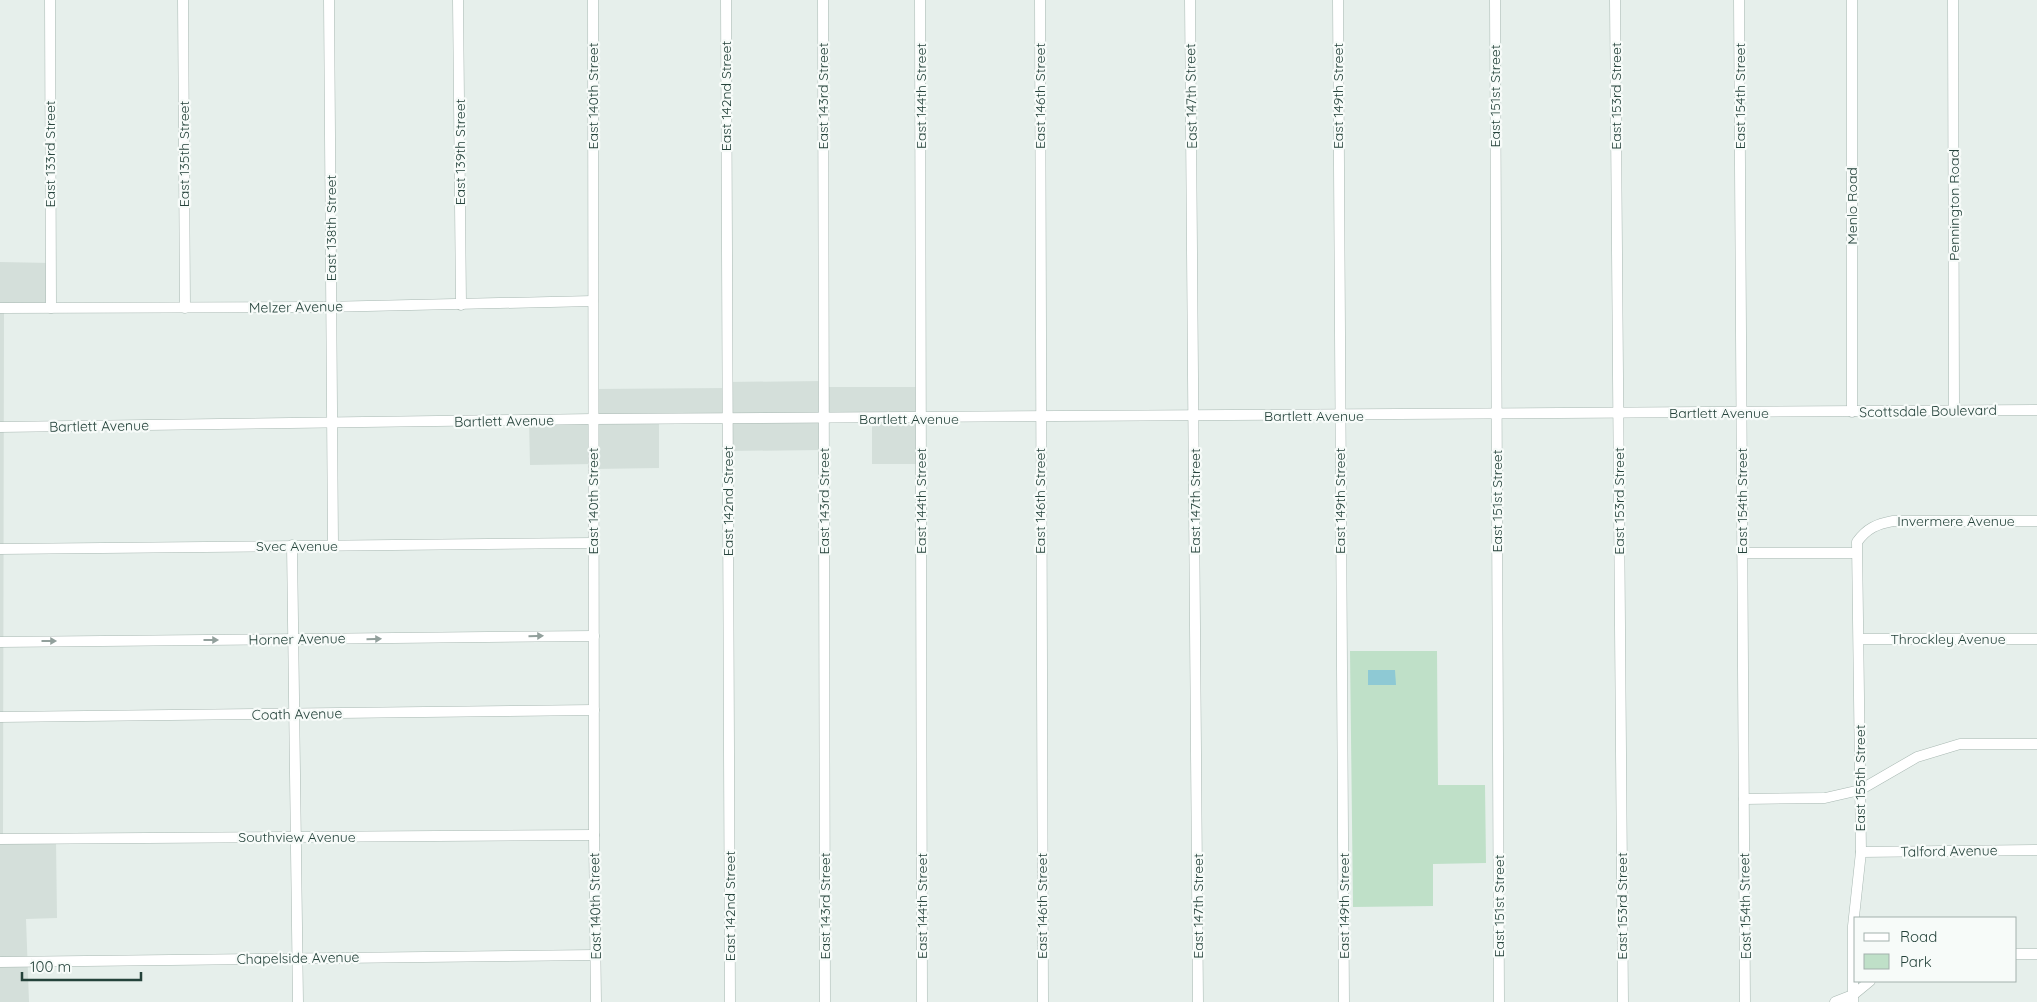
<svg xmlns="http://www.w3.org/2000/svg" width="2037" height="1002" viewBox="0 0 2037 1002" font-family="Quicksand,sans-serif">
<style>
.built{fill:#d4dfda}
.green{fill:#bfe0c8}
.water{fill:#8ec9d4}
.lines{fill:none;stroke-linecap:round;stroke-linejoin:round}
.minor-casing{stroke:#a8b8b2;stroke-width:11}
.minor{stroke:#fff;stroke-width:10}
.oneway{fill:#92a09c}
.labels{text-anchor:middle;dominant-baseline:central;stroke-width:4.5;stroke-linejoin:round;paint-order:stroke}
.street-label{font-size:14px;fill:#24423a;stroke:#f7fbf9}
</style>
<rect width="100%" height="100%" fill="#e6efeb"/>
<g class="built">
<polygon points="0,262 51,263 51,308 4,308 3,839 56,839 57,918 26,919 29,1002 0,1002"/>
<polygon points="823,381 824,387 921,387 921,464 872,464 872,419 823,419 823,450 728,451 727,419 659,419 659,468 593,469 593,464 530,465 529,420 592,419 593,389 727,388 727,382"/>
</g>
<polygon class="green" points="1350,651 1437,651 1438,785 1485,785 1486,863 1433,864 1433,906 1353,907"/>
<polygon class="water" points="1368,670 1395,670 1396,685 1368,685"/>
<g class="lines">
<defs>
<g id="minor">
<polyline points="50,0 51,308"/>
<polyline points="183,0 185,308"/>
<polyline points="329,0 333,545"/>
<polyline points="458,0 461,305"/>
<polyline points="593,0 594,835 596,1002"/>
<polyline points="726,0 730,1002"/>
<polyline points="823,0 825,1002"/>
<polyline points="920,0 922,1002"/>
<polyline points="1040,0 1043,1002"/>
<polyline points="1190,0 1198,1002"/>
<polyline points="1338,0 1344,1002"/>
<polyline points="1495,0 1499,1002"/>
<polyline points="1615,0 1623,1002"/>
<polyline points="1739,0 1745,1002"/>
<polyline points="1852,0 1852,412"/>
<polyline points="1953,0 1954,409"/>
<polyline points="0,308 323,307 593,301"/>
<polyline points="0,427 593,419 2037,410"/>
<polyline points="292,545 298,1002"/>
<polyline points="0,549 594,543"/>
<polyline points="1742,553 1856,553"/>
<polyline points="1859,639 2037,639"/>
<polyline points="0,642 594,636"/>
<polyline points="0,717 594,710"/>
<polyline points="1744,799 1825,798 1860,790 1917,757 1960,744 2037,744"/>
<polyline points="0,839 594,835"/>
<polyline points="1861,852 2037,850"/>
<polyline points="2016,954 2037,954"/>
<polyline points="0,962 596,955"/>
<polyline points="1835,1002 1853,995 1870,981"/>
<path d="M1853 1002V926L1861 852 1857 542C1867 528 1877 524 1893 521H2037"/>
</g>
</defs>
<use href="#minor" class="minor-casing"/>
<use href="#minor" class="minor"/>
</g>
<defs><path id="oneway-solid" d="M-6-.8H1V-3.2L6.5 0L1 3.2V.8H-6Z" transform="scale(1.25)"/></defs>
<g class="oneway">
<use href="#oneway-solid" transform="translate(536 636) rotate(-1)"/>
<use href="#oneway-solid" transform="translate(374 639) rotate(-1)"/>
<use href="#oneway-solid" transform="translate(211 640)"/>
<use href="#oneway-solid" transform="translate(49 641)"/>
</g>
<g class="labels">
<g class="street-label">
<text transform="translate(593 96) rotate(-90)">East 140th Street</text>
<text transform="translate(726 96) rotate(-90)">East 142nd Street</text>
<text transform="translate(823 96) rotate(-90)">East 143rd Street</text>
<text transform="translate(921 96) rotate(-90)">East 144th Street</text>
<text transform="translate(1040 96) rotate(-90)">East 146th Street</text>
<text transform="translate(1191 96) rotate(-91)">East 147th Street</text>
<text transform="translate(1338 96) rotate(-90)">East 149th Street</text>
<text transform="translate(1495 96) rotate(-90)">East 151st Street</text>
<text transform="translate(1616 96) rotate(-90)">East 153rd Street</text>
<text transform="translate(1740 96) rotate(-90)">East 154th Street</text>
<text transform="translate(460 152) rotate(-90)">East 139th Street</text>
<text transform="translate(50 154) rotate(-90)">East 133rd Street</text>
<text transform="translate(184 154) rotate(-90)">East 135th Street</text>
<text transform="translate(1954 205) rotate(-90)">Pennington Road</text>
<text transform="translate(1852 206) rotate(-90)">Menlo Road</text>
<text transform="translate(331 228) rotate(-90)">East 138th Street</text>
<text transform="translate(296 307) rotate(-1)">Melzer Avenue</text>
<text transform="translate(1928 411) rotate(-1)">Scottsdale Boulevard</text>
<text x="1719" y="413">Bartlett Avenue</text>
<text x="1314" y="416">Bartlett Avenue</text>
<text x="909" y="419">Bartlett Avenue</text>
<text transform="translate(504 421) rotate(-1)">Bartlett Avenue</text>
<text transform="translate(99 426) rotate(-1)">Bartlett Avenue</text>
<text transform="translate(593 501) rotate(-90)">East 140th Street</text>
<text transform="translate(728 501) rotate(-90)">East 142nd Street</text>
<text transform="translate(824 501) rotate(-90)">East 143rd Street</text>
<text transform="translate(921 501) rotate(-90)">East 144th Street</text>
<text transform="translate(1040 501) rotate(-90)">East 146th Street</text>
<text transform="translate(1195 501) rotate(-90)">East 147th Street</text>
<text transform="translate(1340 501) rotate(-90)">East 149th Street</text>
<text transform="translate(1497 501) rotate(-90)">East 151st Street</text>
<text transform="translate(1619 501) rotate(-90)">East 153rd Street</text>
<text transform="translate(1742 501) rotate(-90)">East 154th Street</text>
<text x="1956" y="521">Invermere Avenue</text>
<text x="297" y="546">Svec Avenue</text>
<text transform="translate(297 639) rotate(-1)">Horner Avenue</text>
<text x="1948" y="639">Throckley Avenue</text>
<text transform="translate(297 714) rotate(-1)">Coath Avenue</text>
<text transform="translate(1860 778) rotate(-90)">East 155th Street</text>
<text x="297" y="837">Southview Avenue</text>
<text transform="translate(1949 851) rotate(-1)">Talford Avenue</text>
<text transform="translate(595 906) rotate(-91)">East 140th Street</text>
<text transform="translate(730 906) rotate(-90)">East 142nd Street</text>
<text transform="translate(825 906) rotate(-90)">East 143rd Street</text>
<text transform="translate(922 906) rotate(-90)">East 144th Street</text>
<text transform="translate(1042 906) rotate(-90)">East 146th Street</text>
<text transform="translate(1198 906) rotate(-90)">East 147th Street</text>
<text transform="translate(1344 906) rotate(-90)">East 149th Street</text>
<text transform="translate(1499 906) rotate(-90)">East 151st Street</text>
<text transform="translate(1622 906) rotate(-90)">East 153rd Street</text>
<text transform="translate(1745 906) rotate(-91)">East 154th Street</text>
<text transform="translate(298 958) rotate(-1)">Chapelside Avenue</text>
</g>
</g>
<rect x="1854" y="917" width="162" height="65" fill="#f7fbf9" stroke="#a3b1ad"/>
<rect x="1864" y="933" width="25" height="8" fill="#ffffff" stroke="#a3b1ad"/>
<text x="1900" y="942" font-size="15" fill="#24423a">Road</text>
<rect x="1864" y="954" width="25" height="15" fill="#bfe0c8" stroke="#a3b1ad"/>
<text x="1900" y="967" font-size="15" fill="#24423a">Park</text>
<path d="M22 972v8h119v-8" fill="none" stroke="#24423a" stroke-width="2.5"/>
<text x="30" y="972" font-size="15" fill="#24423a" stroke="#f7fbf9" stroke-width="4" paint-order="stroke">100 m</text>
</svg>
